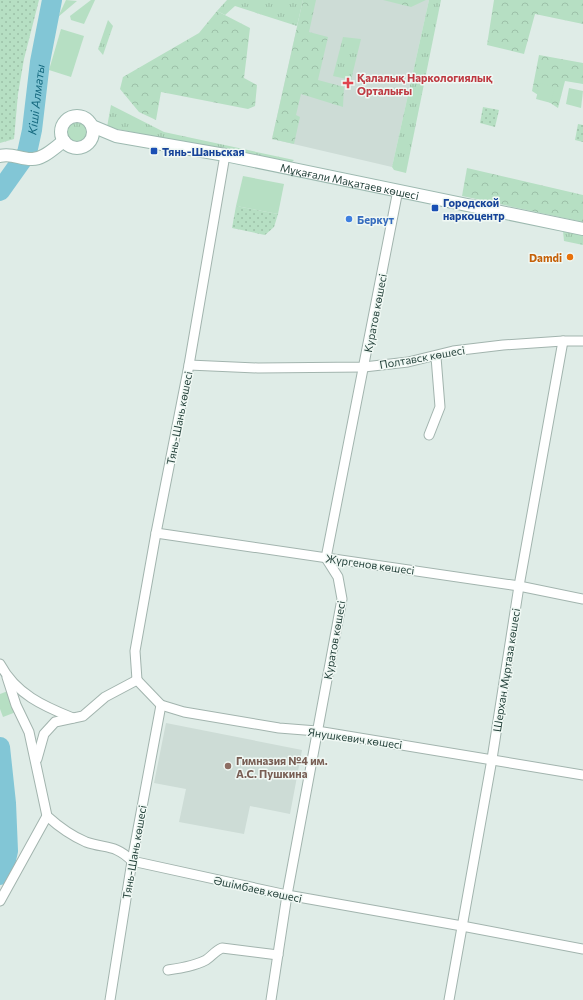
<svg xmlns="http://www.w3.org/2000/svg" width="583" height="1000" viewBox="0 0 583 1000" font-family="Commissioner,sans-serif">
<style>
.built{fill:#cddcd6}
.grass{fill:url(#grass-tufts)}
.forest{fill:url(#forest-crowns)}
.park{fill:url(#park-dots)}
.pitch{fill:#b6dfc3}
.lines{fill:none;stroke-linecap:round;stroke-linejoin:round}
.river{stroke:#82c6d6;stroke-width:20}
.street-casing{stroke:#a2b4ae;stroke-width:11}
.secondary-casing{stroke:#9db9b0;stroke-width:14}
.street{stroke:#fff;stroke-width:9}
.secondary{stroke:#fff;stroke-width:12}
.health-dot{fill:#e0444e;stroke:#f0f8f4;stroke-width:1.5}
.transit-dot{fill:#1a4fb4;stroke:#f0f8f4;stroke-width:1.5}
.shop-dot{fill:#3f7fe0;stroke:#f0f8f4;stroke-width:1.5}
.food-dot{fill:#e8710a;stroke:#f0f8f4;stroke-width:1.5}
.education-dot{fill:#8d6e63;stroke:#f0f8f4;stroke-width:1.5}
.labels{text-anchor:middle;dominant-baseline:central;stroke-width:3;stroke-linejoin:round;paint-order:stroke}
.health-label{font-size:11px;font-weight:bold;fill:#be3a42;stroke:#f0f8f4;text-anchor:start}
.transit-label{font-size:11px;font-weight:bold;fill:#164399;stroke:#f0f8f4;text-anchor:start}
.street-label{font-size:11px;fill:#1f3d36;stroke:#f0f8f4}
.shop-label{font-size:11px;font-weight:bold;fill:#366cbe;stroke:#f0f8f4;text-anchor:start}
.food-label{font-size:11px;font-weight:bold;fill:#c56008;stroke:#f0f8f4;text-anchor:end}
.education-label{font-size:11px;font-weight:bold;fill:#785e54;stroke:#f0f8f4;text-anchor:start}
.water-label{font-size:12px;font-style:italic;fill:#14687e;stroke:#f0f8f4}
</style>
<defs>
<pattern id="grass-tufts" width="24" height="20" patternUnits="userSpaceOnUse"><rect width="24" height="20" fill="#b6dfc3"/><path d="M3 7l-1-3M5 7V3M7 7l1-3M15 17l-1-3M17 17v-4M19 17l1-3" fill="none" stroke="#9cc0a8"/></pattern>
<pattern id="forest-crowns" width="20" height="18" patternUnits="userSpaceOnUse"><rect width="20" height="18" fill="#b6dfc3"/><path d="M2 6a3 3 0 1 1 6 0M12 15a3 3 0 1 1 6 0" fill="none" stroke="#9cc0a8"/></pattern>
<pattern id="park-dots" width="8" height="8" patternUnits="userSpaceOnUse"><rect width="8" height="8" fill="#b6dfc3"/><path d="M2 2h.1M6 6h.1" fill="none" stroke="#9cc0a8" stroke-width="1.8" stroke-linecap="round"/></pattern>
</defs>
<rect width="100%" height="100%" fill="#dfece7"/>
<g class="built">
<polygon points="303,0 429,0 392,167 272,139"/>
<polygon points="166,723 302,750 290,814 250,806 244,834 179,822 186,789 154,783"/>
</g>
<g class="grass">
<polygon points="227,0 303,0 297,26 235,6 225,15 217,11"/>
<polygon points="429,0 441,0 406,173 394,170 392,167"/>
<polygon points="108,20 113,26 103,55 98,49"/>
<polygon points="343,37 361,39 351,80 333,76"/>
<polygon points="111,105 164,132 294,160 290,164 107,127"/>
<circle cx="76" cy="133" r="12"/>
<polygon points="563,231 583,235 583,245 564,241"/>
</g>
<g class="forest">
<polygon points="303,0 316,0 309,32 328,37 318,80 344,87 343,107 301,94 296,115 300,117 294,144 272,139"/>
<polygon points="383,0 426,0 411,7"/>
<polygon points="494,0 583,0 583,24 535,14 524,54 487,45"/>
<polygon points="217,11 250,28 244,78 257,85 255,106 248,109 161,92 156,120 139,112 120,89 123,77 199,33"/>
<polygon points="539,55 583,63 583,84 565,81 558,108 532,91"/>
<polygon points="467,168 583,195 583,222 462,196"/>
</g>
<g class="park">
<polygon points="0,0 39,0 24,59 18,94 14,139 0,143"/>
<polygon points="483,107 499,110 495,127 480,123"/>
<polygon points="578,124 583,125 583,142 575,140"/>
<polygon points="236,206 278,214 274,227 265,235 232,228"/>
</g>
<g class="pitch">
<polygon points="66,0 77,1 58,17"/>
<polygon points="91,0 95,0 84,24 71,20 70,16"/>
<polygon points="61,29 84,36 71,77 49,70"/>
<polygon points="540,83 555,87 551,103 536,99"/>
<polygon points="569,88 583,91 581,108 566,104"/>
<polygon points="243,176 284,184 278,214 236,206"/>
<polygon points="8,691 16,712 3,717 0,709 0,694"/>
</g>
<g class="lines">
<g class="river">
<path id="s1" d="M0 191 27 153 32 130 40 62 52 0"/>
<polyline points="0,747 6,803 8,851 5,864 0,875"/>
</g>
<defs>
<g id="street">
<polyline points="189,365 258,368 364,367 408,362 453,351 503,345 563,341 583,341"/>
<polyline points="429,435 440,407 436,357"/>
<polyline points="156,533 519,586 583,599"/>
<path d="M0 664C16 694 43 706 73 718"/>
<path d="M7 677 16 705 29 732 47 816C58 826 72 836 86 842 106 849 115 844 132 861L287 895 462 926 583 949"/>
<polyline points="137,680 135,651 156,533 189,365 225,155"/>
<polyline points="137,680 161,705 184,712 279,728 317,731 583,775"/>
<polyline points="37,759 44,734 55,722 83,716 105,697 137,680"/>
<polyline points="0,901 47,816"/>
<path d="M168 970C181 968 195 966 206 960 212 956 215 951 222 948L278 955"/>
<polyline points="110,1000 132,861 161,705"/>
<polyline points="271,1000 287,895 342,599 338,577 326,558 398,190"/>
<polyline points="449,1000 492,759 519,586 563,341"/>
</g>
<g id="secondary">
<circle cx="77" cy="132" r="16"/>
<path id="s2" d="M92 126 116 136 225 155 583 229"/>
<path d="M0 156C12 153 20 159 31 159 43 160 55 147 64 141"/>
</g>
</defs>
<use href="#street" class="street-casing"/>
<use href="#secondary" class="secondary-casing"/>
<use href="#street" class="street"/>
<use href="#secondary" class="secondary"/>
</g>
<path class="health-dot" d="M346 77h4v4h4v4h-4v4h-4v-4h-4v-4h4z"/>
<g class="transit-dot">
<rect x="150" y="147" width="8" height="8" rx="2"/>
<rect x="431" y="204" width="8" height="8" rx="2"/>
</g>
<circle class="shop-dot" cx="349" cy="219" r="4"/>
<circle class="food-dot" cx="570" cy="257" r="4"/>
<circle class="education-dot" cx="228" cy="766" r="4"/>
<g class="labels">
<g class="health-label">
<text x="357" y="77">Қалалық Наркологиялық<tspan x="357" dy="13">Орталығы</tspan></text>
</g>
<g class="transit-label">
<text x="162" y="151">Тянь-Шаньская</text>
<text x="443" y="202">Городской<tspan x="443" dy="13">наркоцентр</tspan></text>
</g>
<g class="street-label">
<text stroke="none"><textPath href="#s2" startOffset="264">Мұқағали Мақатаев көшесі</textPath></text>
<text transform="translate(375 313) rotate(-79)">Куратов көшесі</text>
<text transform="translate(422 357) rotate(-10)">Полтавск көшесі</text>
<text transform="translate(179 418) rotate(-79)">Тянь-Шань көшесі</text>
<text transform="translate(370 564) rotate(8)">Жүргенов көшесі</text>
<text transform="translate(334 640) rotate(-80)">Куратов көшесі</text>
<text transform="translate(506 670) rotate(-81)">Шерхан Мұртаза көшесі</text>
<text transform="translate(355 738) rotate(8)">Янушкевич көшесі</text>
<text transform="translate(134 852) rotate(-80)">Тянь-Шань көшесі</text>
<text transform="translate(258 889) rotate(12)">Әшімбаев көшесі</text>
</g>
<g class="shop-label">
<text x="357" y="219">Беркут</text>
</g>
<g class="food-label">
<text x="562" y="257">Damdi</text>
</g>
<g class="education-label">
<text x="236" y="760">Гимназия №4 им.<tspan x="236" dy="13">А.С. Пушкина</tspan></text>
</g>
<g class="water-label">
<text stroke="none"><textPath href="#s1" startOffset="101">Кіші Алматы</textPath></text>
</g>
</g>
</svg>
